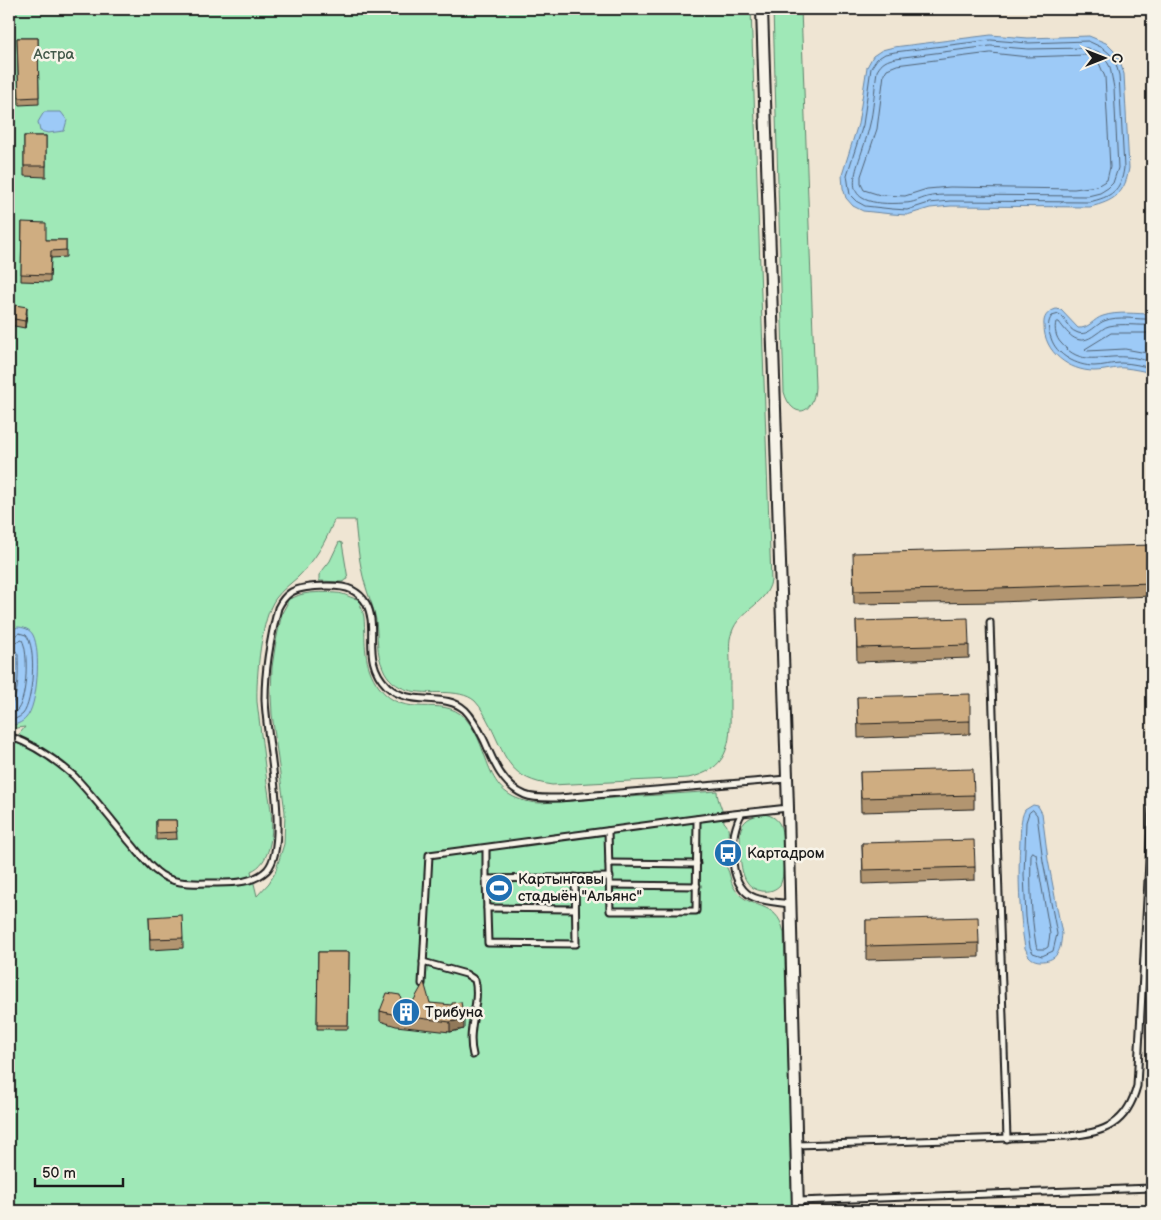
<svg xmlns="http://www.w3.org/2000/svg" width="1161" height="1220" viewBox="0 0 1161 1220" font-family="'Balsamiq Sans',sans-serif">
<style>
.green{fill:#9fe8b7;stroke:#5e826a}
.water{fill:#9dcaf7;stroke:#69849f}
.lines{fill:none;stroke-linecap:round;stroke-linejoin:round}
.shore{stroke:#506274;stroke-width:1}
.lane-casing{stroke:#1c1c1c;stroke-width:9}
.street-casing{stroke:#1c1c1c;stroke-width:14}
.lane{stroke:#f7f3e8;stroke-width:5}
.street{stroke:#f7f3e8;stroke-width:10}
.wall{fill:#b2956f;stroke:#1c1c1c}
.shaded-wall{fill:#91795a;stroke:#1c1c1c}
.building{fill:#cfad81;stroke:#1c1c1c}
.labels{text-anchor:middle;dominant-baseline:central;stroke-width:5;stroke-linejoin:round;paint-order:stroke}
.park-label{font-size:15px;fill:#43594a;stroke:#f7f3e8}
.poi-label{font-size:15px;fill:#1c1c1c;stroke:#f7f3e8;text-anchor:start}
</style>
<rect width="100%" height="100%" fill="#efe5d3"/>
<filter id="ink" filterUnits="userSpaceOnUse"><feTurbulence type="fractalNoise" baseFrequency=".02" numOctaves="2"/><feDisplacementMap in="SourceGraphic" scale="10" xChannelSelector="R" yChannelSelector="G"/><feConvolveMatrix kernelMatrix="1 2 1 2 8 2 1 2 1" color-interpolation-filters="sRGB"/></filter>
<g filter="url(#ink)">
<g class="green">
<path d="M9 9H751L771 581C766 605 739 610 732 632 728 641 730 652 730 662 730 678 730 693 730 709 731 745 728 770 688 778L552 785C511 779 507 761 491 727 486 718 482 708 475 701 459 687 427 696 408 690 397 687 387 679 383 668 376 653 378 636 376 620 374 607 368 596 365 584 359 563 357 541 355 520H334C326 542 315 560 298 577 290 584 282 590 276 598 261 617 256 678 257 702 260 729 264 756 267 783 270 804 275 827 269 848 266 858 261 867 251 871L257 896 269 883 275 873 284 844 285 812 272 714 271 695 272 667 276 641 282 613 287 604V599C293 599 297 595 303 594 313 592 325 592 336 593 345 593 351 599 359 599 360 605 363 611 364 617 366 643 362 664 379 687 405 722 441 693 465 718 494 750 480 800 540 803L717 791C717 801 724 810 724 822 736 833 719 848 723 861 724 864 726 865 727 868 730 873 730 880 733 886 748 913 777 897 784 933L793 1211H9V737L16 738 25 727 9 729Z"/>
<path d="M773 9H801L815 387C814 416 792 420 784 392Z"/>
<polygon points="339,542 342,543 348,579 342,582 319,581 319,575 330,561"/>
<path d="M763 814C770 815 775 817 779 823 785 833 786 875 780 885 775 890 770 892 762 891 736 887 741 852 740 833 742 820 751 816 763 814Z"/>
</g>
<g class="water">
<path d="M991 35 1028 38 1089 36 1106 43 1114 51 1120 62 1124 74 1129 168C1125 194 1114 201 1090 207L951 206 930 208 907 215 892 214 863 211 853 206 846 198 843 188 842 175 858 124 867 67 873 56 882 50 894 47Z"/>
<polygon points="44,112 61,112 67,120 64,131 48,133 40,131 38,122"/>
<path d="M1056 309 1061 310 1078 328C1089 329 1093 319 1103 316 1118 311 1137 314 1152 314V373C1143 371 1134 369 1125 368 1115 367 1105 371 1094 371 1069 371 1044 352 1044 326 1043 317 1047 312 1056 309Z"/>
<path d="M17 627C23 627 30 629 33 635 41 650 38 706 26 718 22 723 15 725 9 726V635Z"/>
<path d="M1033 805 1038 806 1042 813 1048 860 1062 934C1061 941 1061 948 1057 954 1052 962 1035 964 1029 956 1027 954 1027 951 1025 948 1019 913 1018 876 1020 840 1021 830 1020 819 1025 810Z"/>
</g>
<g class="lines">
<g class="shore">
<path d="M991 40 1028 43 1088 41 1103 48 1110 54 1116 64 1119 75 1124 168C1121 191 1111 197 1089 202L950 201 929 203 907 210 892 209 865 206 856 201 850 195 847 175 863 125 871 68 877 59 885 54 895 52Z"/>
<path d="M991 46 1028 49 1087 48 1099 52 1105 58 1110 67 1114 88 1118 168 1113 183 1108 188 1100 193 1088 196 950 195C942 195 935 195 927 197 920 199 913 203 905 203 829 208 858 173 869 128 874 109 874 90 877 71 882 62 887 60 896 58Z"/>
<polygon points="991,53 1028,57 1086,55 1095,59 1099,63 1105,77 1110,167 1107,180 1097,186 1074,189 950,187 927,189 905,196 880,195 864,190 861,184 861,176 877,129 884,74 887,69 897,65"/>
<path d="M1152 319C1138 320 1118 315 1104 321 1095 325 1087 338 1076 332 1068 329 1066 319 1059 314L1052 316C1047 322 1048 330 1051 338 1056 355 1077 366 1094 366 1103 366 1112 363 1121 363 1132 363 1142 366 1152 368"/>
<path d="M1152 325C1139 326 1123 323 1109 326 1104 327 1101 331 1096 334 1078 348 1069 335 1059 322H1056C1054 329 1056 338 1061 343 1081 367 1100 355 1126 357 1135 357 1143 360 1152 362"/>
<polyline points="1152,333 1111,333 1085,349 1087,351 1125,349 1152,354"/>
<path d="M9 638 13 637 19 633 26 635C37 647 33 702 23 714 19 718 13 720 9 721"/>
<path d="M9 644 22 640C29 652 27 697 18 709 16 712 13 714 9 715"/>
<path d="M9 651H16L18 655C18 668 20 699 9 707"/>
<polygon points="1033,810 1037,815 1043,861 1057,934 1053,951 1042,956 1033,953 1030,947 1026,917 1024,875 1026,822 1029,813"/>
<path d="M1033 852 1036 854 1050 934 1048 947 1045 949H1038L1036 945C1031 915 1030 885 1031 855Z"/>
</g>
<defs>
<g id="lane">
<polyline points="990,622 1007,1139"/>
<path d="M9 736C32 744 56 760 74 776 93 796 110 818 128 840 137 850 145 862 156 871 173 886 195 883 217 883 234 883 254 883 267 870 291 844 265 734 265 698 265 668 271 636 278 608 281 602 284 597 290 593 301 585 340 584 352 590 358 593 363 598 366 603 380 628 360 659 387 686 410 708 444 691 465 710 474 719 479 730 485 742 493 761 503 786 525 795 535 799 548 798 559 798L787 779"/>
<path d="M742 813C729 834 727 882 751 896 762 902 777 902 790 904"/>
<polyline points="608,831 610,911 696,911 697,819"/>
<polyline points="486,848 486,879 610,877"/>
<polyline points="609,863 697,864"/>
<polyline points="486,879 488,943 576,944 575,877"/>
<polyline points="610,885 697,886"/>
<polyline points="487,908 575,909"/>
<path d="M423 962 466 974 475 980C481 1003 466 1029 473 1055"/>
<polyline points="422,984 429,855 724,815 788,808"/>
<path d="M797 1145 1068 1136C1105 1133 1127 1124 1137 1086L1152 806"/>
<polyline points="798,1201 1152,1188"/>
</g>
<polyline id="street" points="762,9 788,808 798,1211"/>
</defs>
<use href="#lane" class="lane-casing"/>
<use href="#street" class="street-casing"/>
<use href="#lane" class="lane"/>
<use href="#street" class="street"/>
</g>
<g class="wall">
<polygon points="17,38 38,38 39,104 19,105"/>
<polygon points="24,136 46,136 46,177 24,176"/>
<polygon points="22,222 46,240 66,240 66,257 51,258 50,282 21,281"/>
<polygon points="9,304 27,314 25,328 9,325"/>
<polygon points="1152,545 1152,596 999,602 854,604 853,567"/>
<polygon points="856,621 969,645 969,658 857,662"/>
<polygon points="857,697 970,721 970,734 858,738"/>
<polygon points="860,772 974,795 974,809 861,812"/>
<polygon points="156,820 176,820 177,839 156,840"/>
<polygon points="862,843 975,867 975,880 863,884"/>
<polygon points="149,917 183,938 183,948 150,950"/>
<polygon points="866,920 979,943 979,957 866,960"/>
<polygon points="318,952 349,952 348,1029 317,1029"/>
<polygon points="430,1003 464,1029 450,1032 396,1026 380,1021 380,1011 405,1016"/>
</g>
<g class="shaded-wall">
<polygon points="27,307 27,314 25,328 25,321"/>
<polygon points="464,1019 464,1029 450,1032 450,1022"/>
</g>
<g class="building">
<polygon points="17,38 38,38 39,97 19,98"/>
<rect x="24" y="136" width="22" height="30"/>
<polygon points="22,222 46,223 46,240 66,240 66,250 51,251 50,275 21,274"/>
<polygon points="9,304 27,307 25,321 9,318"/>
<polygon points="1152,545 1152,583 999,588 854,591 853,553"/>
<polygon points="968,618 969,645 857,648 856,621"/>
<polygon points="970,694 970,721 858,724 857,697"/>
<polygon points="973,769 974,795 861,798 860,772"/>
<polygon points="156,820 176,820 177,832 156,833"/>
<polygon points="974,840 975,867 863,870 862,843"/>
<polygon points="182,915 183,938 150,939 149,917"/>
<polygon points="978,917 979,943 866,946 866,920"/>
<polygon points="318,952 349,952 348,1025 317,1025"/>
<polygon points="424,982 430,1003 452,1005 452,1003 461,1002 464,1019 450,1022 396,1015 380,1011 387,993 400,995 405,1016"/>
</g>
</g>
<defs>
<symbol id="bus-disc" viewBox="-11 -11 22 22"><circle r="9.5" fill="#1f6fb2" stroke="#f7f3e8"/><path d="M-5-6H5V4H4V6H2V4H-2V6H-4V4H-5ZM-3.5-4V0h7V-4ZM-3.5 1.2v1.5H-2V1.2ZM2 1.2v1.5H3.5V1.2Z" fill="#fff"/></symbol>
<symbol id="stadium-disc" viewBox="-11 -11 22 22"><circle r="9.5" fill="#1f6fb2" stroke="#f7f3e8"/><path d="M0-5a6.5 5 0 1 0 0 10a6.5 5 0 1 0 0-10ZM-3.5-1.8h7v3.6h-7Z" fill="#fff"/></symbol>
<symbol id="building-disc" viewBox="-11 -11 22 22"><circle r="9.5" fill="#1f6fb2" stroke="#f7f3e8"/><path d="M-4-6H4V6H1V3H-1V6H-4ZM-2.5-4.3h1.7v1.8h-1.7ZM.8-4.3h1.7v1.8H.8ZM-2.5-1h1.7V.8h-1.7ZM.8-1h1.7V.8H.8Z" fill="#fff"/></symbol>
</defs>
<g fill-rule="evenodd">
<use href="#bus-disc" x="712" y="837" width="32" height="32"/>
<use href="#stadium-disc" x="483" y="872" width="32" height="32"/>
<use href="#building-disc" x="390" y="996" width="32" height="32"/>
</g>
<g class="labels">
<g class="park-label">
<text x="54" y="54">Астра</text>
</g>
<g class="poi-label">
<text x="747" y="853">Картадром</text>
<text x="518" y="879">Картынгавы<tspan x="518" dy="17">стадыён "Альянс"</tspan></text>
<text x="425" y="1012">Трибуна</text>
</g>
</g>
<rect width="1161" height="1220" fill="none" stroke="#f7f3e8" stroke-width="30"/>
<rect x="15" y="15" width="1131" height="1190" fill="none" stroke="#1c1c1c" stroke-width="2" filter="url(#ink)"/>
<g transform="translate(1104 58) rotate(90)" stroke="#f7f3e8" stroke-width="4" paint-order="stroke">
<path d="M0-4L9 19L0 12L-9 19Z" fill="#1c1c1c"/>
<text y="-8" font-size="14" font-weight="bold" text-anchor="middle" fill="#1c1c1c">С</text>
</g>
<path d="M35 1178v8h88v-8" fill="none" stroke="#1c1c1c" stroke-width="2.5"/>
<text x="42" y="1178" font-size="15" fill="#1c1c1c" stroke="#f7f3e8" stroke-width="4" paint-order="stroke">50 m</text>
</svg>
